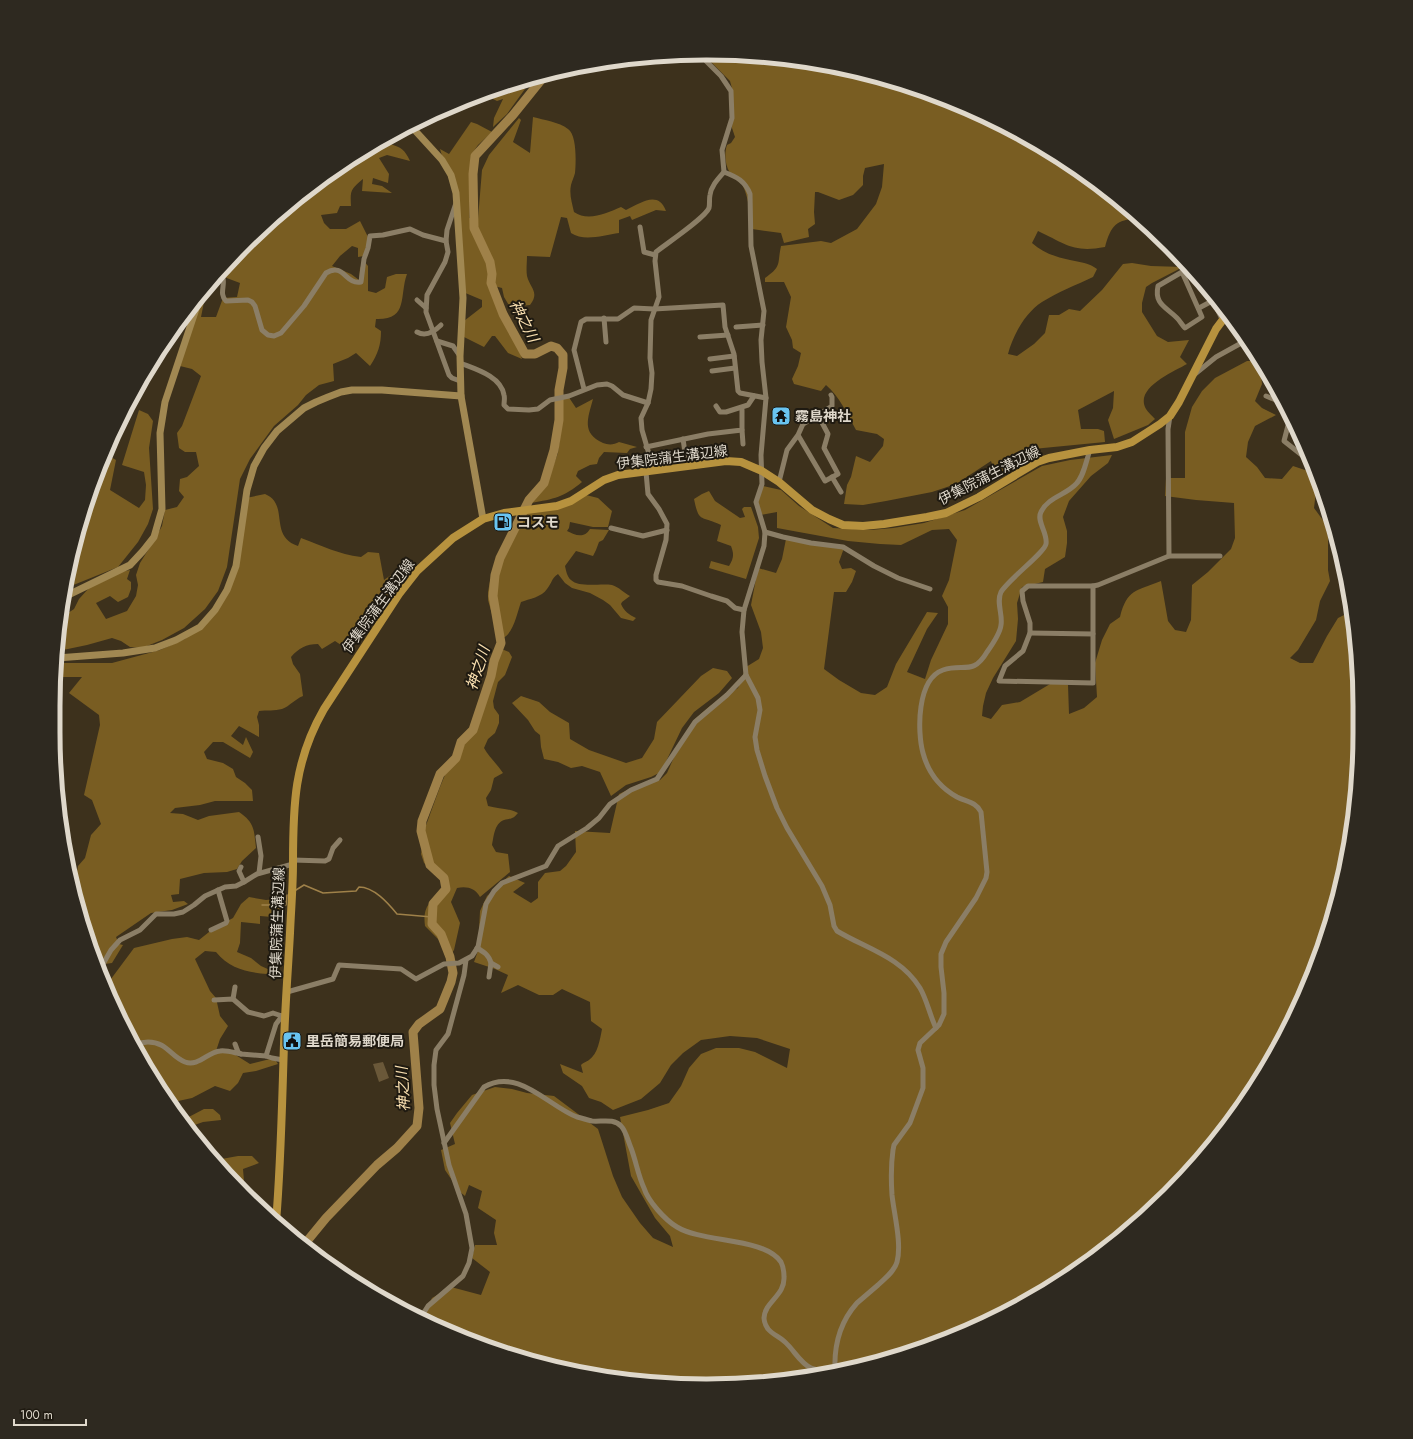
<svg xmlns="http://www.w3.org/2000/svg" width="1413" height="1439" viewBox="0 0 1413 1439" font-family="Jost,'Noto Sans JP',sans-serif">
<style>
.green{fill:#6a5839}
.forest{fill:#795d22}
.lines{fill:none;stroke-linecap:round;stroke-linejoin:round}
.stream{stroke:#9f8149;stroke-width:1.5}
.river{stroke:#9f8149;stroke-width:9}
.street{stroke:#8b7e66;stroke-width:5}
.secondary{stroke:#a18852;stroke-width:7}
.primary{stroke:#b7923e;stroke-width:8}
.labels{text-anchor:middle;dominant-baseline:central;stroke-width:4;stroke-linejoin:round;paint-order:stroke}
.poi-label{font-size:14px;font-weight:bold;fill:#dfd8cb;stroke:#1f1a11;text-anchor:start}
.street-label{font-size:14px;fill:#dfd8cb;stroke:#1f1a11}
.water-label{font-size:15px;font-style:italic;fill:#fbe1b1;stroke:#1f1a11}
.rim{fill:none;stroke:#dfd8cb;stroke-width:5}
</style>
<rect width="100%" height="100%" fill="#3d311c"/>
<polygon class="green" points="383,1062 389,1078 379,1082 373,1064"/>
<g class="forest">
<path d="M707 56 792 59 917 88 1033 141 1138 215 1141 219C1118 218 1111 224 1105 247 1073 253 1066 244 1038 231L1032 243C1043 253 1056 257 1070 260 1080 262 1089 263 1097 269L1093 277C1076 285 1058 292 1042 302 1025 313 1013 335 1008 354L1017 356 1034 344 1045 333 1049 315H1059L1069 309 1080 311 1102 290 1123 264 1132 263 1151 266 1183 267 1152 283 1146 287 1142 303V312L1157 336 1168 342 1189 340 1180 357 1187 364C1173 372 1134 388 1146 409 1148 412 1152 416 1155 419L1148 425 1114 439 1108 420 1113 408 1114 391 1078 410 1081 429H1098L1104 431 1105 442 1033 449 1023 458 996 476 991 461 956 484 932 492 886 501 863 505 844 504 847 485 851 477 856 456 870 462 883 446 884 439 877 434 856 430C848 415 839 396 826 385L821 391 794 384 792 379 798 366 801 353 793 348 792 340 786 327 791 297 784 282H765V278C782 266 777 265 781 246L821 241 831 243 857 229 876 204 882 187 884 164 865 168 863 176V185L853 195 839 200 818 192H815L814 212 815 224 808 229 809 237 784 243 781 233 752 229C750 215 749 199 743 186 741 180 734 178 730 173 725 165 724 154 727 145L731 143 735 137 732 128 733 92 730 81 709 60Z"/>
<polygon points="516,83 525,89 507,114 493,127 494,118 503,99 497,101 493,99 496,91"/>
<path d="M533 117C544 120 559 122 568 129 577 135 576 163 575 173 574 177 572 181 571 185 569 194 572 203 574 212 588 222 607 213 621 207L626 210C641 203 658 190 666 211L656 210 632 220 630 216 619 220V233C604 235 584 242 571 233L567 218 561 217 550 257 527 256C527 262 526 270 527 276 530 288 540 292 530 305L510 307 504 297 502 288 494 286 504 317 515 337 522 359 508 353 495 336H492L484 347 462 336 464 321 482 307V300L463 292 459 212 440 149 449 154 471 122 477 124 492 132 478 145 471 155 469 185V218L478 219 482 170 489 155 519 118 521 120 513 142 530 153Z"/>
<path d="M390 144C401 147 405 150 410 161L387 155 379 158 389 174 388 183 373 178 372 184 382 186 392 193 362 191 363 179C351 189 350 190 351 206H340L337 213 321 215 324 223 330 229H346L360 221 370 241 364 256 358 257V248L352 246 340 256 332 266 351 274 359 280 360 268 364 261 368 266V291L376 293 385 288 387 277 396 274H407C399 296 409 320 376 319L375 327 381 331C381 345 378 354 370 366L356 353 348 358 333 364 334 381 319 385 306 395 298 405 274 426 250 459 240 479 227 567 218 591 205 609 184 628 162 640 142 648 130 647 121 641 112 638 87 645 63 650 61 643H58L59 619 74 609 79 599 89 588 121 572 130 570 127 579 131 582V589L128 597 118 602 110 596 96 603 106 619 127 611 136 596 138 585 136 575 140 563 155 539 162 526 165 510 177 507 184 497 179 491 180 479 187 477 199 466 196 452H185L179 448 177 433 182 426 201 376 192 369 176 365 200 297H205L201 317H216L223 298 237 297 240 283 216 274 309 188 361 156 363 158C372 154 380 148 390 144Z"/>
<path d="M1247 361H1258L1260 365 1262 384 1255 401 1262 408 1276 415 1255 426 1248 442 1246 457 1257 467 1265 478 1282 479 1293 466 1314 473 1317 483 1314 508 1325 523 1328 537V570L1330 581 1320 601 1316 620 1298 650 1290 658 1300 663H1313L1327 636 1338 618 1350 612 1359 664 1354 818 1325 942 1273 1059 1198 1163 1105 1251 995 1319 875 1364 749 1385 621 1380 496 1351 422 1318 432 1298 451 1287 481 1295 490 1272 472 1258 475 1245H497L494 1233 496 1220 478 1208 482 1191 469 1185 465 1196 460 1192 445 1170 441 1150 455 1144 450 1123 457 1113 472 1095 495 1087 512 1089 527 1093 554 1096 598 1129 613 1176 622 1197 640 1223 653 1238 673 1247 670 1236 655 1218 631 1176 620 1117 648 1110 669 1103 681 1086 689 1068 701 1054 716 1048H739L755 1052 787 1068 790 1049 757 1038 730 1036 701 1040 683 1053 671 1065 660 1083 641 1099 613 1110 601 1102 589 1098 582 1086 563 1073 560 1064 583 1073 581 1065C584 1062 586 1062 589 1060 598 1054 600 1039 602 1029L591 1021 590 1002 562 989 553 995H539L518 985 501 993 508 975 495 969 474 962 478 951 480 911 487 896 509 876 525 883 513 892 531 903 538 898V882L545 873 560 871 566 866 576 852 575 831 610 833 619 794 640 784 660 780 667 773 683 737 695 719 710 706 738 688 746 667 759 659 763 648 761 632 751 605 758 568 776 573 782 559 786 539 844 548 839 562 842 569 851 568 856 571 852 582 846 592H834L824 669 839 680 861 693 875 695 887 687 896 664 927 612 938 613 927 629 907 672 925 679 931 660 948 624V607L942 596 949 580 957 540 949 529 932 530 901 545 880 544 848 541 777 528V512L760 515 755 500 763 486 781 490 799 506 833 528 870 530 893 528 924 523 965 510 1042 466 1070 460 1112 455 1108 463 1091 476 1069 501 1063 517 1067 531V543L1065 557 1045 569 1043 582 1022 587 1017 603 1018 619 1016 641 993 678 986 693 983 706 982 716 991 719 1002 705 1020 702 1055 681 1068 685 1069 714 1084 708 1097 697 1095 663 1102 640 1110 624 1120 617C1127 589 1136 591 1161 581L1168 621 1175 630 1186 632 1191 620 1192 585 1208 572 1231 549 1235 538 1234 503 1196 500 1165 496 1166 478H1185V432L1192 407 1202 391 1215 378Z"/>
<path d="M568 396 576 408 593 399C588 418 581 433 603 443 608 445 614 445 619 442L637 447 630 449 627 453 604 452 599 458 597 464 590 465 578 471 576 476 582 482C564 497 554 499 531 503L534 497 547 483 558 453 563 413 562 397Z"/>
<polygon points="139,410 148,414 153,421 149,448 153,509 148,524 138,542 118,567 66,588 88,496 105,459 109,456 116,460 110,490 139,508 145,500 146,485 144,472 122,465"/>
<path d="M709 491 715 501 740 518 745 517 742 509 744 507H751L758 527 759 538 746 579 709 568 711 561 729 566C734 558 734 554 731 546L717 541 721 525C701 515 699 524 694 499L702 494Z"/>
<path d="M265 494C290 504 268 536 298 546L301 538C323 546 338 554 361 557L368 552 379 553 384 580 391 575 397 583 373 613 357 639 349 646 344 647 335 641 322 649 318 644C306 644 299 648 291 657L293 664 300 674 303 696C295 699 290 706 282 709 275 711 266 710 259 711L257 717 259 725V737L239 726 231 736 243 745 246 737 253 752 250 758 223 742H213L204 752 207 759 223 763 233 769 236 777 245 783 252 790 253 801H215L200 805 175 808 170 813 183 814 198 820 209 816 239 812C255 823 254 830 256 848L242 861 237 869 227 872 204 873 180 879 179 894 171 895 173 902 184 901 188 904 172 910 151 913 116 937 119 944 123 945 112 963 98 965 74 888 78 866 85 858 91 835 101 824 92 800 84 795 100 725 99 715 69 693 82 677H61L55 701 56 663H112L160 650 185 639 205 621 229 589 246 498Z"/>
<path d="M586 495 598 498 612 511 608 527H593L570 522 569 528 567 531C575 535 584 539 590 529L609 530 603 540 599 542 596 550 593 556 576 551 565 566C566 570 567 577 571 580 579 588 601 583 612 585 619 587 624 593 630 596L622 602 621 604C624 611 629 615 636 618L633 621 621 618 610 605 603 600 590 593 572 588 565 583 558 574C551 579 552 583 547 589 542 597 529 599 521 602 517 613 513 638 499 639L488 600V592L490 581 526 513Z"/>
<path d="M499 648 509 652 512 657 505 675 498 682 493 701 494 708 499 715V723L495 733 488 739 484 748C489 757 497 764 503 773L494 778 491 790 486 798 488 806C499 809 508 808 518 813 512 820 511 818 504 820 494 824 494 836 492 845L496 852 508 854 510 872 480 897C475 888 467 886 457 888L451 902 460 923 454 950 449 957 440 941 425 926C424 919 424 910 429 904 435 898 439 900 444 891L439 875 424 863 421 854 425 828 440 787 445 775 459 758 492 676Z"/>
<polygon points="713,668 727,671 732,678 719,693 694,712 682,728 661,772 651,777 626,785 611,796 600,772 582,766 571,768 558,762 544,759 541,747 540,735 535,731 528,720 512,703 521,696 539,702 550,712 569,723 570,739 589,750 626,763 642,758 654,739 657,722 701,676"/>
<path d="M249 897 266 900 277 899 283 908 284 918 260 916V924L241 922 240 943 237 952 251 958 261 966 281 975C256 973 233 973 216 952L205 951 195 959 210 991 216 998 220 1016 228 1026 220 1039 216 1051 234 1054 250 1064 274 1058 278 1064 256 1071 243 1073 238 1083 230 1091 215 1086 192 1098 169 1103 163 1096 105 987 134 948 172 939 187 937 199 940 214 928 233 918 241 904Z"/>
<polygon points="204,1109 213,1109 220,1115 221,1120 203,1122 189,1127 183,1120"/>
<polygon points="238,1156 252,1156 259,1163 243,1169 244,1181 233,1181 228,1172 226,1172 216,1160"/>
</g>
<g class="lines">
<g class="stream">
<path d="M296 890 304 885 323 893 356 891 359 887C374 887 388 903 397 914L432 917"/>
<polyline points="262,905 286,905 287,895"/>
</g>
<polyline class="river" points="303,1246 326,1218 377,1165 397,1148 417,1126 419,1108 413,1032 419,1024 440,1009 451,982 453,973 450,957 441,934 432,924 433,904 446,889 444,878 430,865 421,831 422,821 440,774 456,758 461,742 473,730 491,676 494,661 501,643 493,596 495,575 500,558 529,500 544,483 554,450 559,420 559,390 563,368 563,355 557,348 551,346 535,354 525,354 503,314 491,283 492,274 490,262 474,228 473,174 475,156 513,115 546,74"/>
<g class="street">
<path d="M724 172C737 177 745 181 750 194L751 246 764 311 761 340 762 362 766 398 761 455 762 484 756 502 765 532 764 546 744 610 742 632 746 675 758 698 760 710 755 737 757 750 765 776 777 808 787 828 822 886 830 905 834 926 837 931C867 949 901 957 920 988 927 1000 930 1016 936 1028"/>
<polyline points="456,203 447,230 446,241 448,252 445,262 427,295 426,312 449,375 452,378 460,381"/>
<polyline points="640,227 644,252 655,255"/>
<path d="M1182 272 1202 317 1185 328C1182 325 1180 321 1177 318 1166 307 1154 304 1158 286Z"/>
<path d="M216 275 223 278C225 286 219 294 226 301L248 300 252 302 255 306 262 330 268 335 274 336 281 333 304 306 326 273C344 262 345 285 361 282L364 259 368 248 370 236 383 235 410 229 423 235 446 241"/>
<polyline points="1208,291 1222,319"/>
<polyline points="417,300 426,308"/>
<polyline points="1199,308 1214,300"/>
<polyline points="604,318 606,342"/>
<polyline points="736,327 763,325"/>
<path d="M417 332C426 337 435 331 441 325"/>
<polyline points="700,337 728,335"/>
<polyline points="437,341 453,346 460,356"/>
<polyline points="710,359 734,356"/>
<path d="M460 363C475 369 501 376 504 395 505 398 504 402 504 405L508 409 529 410 538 409 550 400 569 396 597 385 607 384 612 386 623 395 648 403"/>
<polyline points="712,371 735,368"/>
<polyline points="1195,374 1216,357 1245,341"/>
<polyline points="584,389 574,350 581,322 586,319 618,319 634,308 654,309 723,305 725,327 734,354 738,391 740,393 766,398"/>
<polyline points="1266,396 1283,403"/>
<polyline points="716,406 720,412 726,412 748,405 754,396"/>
<polyline points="1291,414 1284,441 1308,460"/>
<polyline points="818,415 832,406 832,397 831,395"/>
<polyline points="742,430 743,444"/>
<polyline points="683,439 687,466"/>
<polyline points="646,447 708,434 742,430 742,410"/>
<path d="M654 471 642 430 641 418 648 403 651 389 652 373 650 358 651 320 659 297 655 261 656 252C666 244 705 218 709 208 710 204 709 199 710 195 711 186 718 179 724 172L722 150 732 118 731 91 721 76 706 61 703 56"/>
<polyline points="646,472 648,494 659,509 667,524 666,540 656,575 656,580 658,582 682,586 711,596 727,601 735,608 744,610"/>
<polyline points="832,477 841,492"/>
<polyline points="779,482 787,450 798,435 825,481 838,474 824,448 828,434 818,415 803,424 798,435"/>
<polyline points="611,528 643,536 667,530"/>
<polyline points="765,532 783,537 811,543 843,547 874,566 898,578 930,589"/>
<polyline points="1169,556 1168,429 1170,416"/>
<polygon points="1028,586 1093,586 1093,683 999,681 1005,666 1023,651 1030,633 1030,623 1023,601 1022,591"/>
<polyline points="1093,586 1098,585 1169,556 1220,556"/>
<polyline points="1030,633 1093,634"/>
<polyline points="258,837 261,856 259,873"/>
<polyline points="293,860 325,861 329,859 333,848 340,840"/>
<polyline points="241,867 239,871 244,882"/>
<polyline points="211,930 226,923 227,921 218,890"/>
<path d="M477 948C484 952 489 955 491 963L498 967"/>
<polyline points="99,971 111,950 120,940 140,930 156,914 174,914 183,912 194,905 205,896 225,887 236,886 244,882 257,874 293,864"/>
<polyline points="489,977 491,963"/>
<polyline points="287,992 333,979 339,965 401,969 416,979 444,964 459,963 472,956 478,947 486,904 494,891 502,883 546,866 558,846 587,828 599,818 610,804 631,790 657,779 695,722 727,695 746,675"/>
<polyline points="233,999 235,987"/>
<polyline points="214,1000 233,999 248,1012 264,1016 273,1013 285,1017"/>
<polyline points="282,1016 276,1024 266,1056 272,1058 283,1060"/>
<polyline points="235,1044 238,1052 241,1054 266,1056"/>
<path d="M136 1045C140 1043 144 1042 148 1042 167 1042 170 1056 185 1062 198 1067 208 1052 220 1051 227 1050 235 1053 241 1054"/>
<path d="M444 1143 484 1087C518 1067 548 1106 577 1117 582 1118 587 1120 592 1121 601 1122 614 1118 621 1126 626 1131 628 1141 631 1148 636 1161 638 1175 644 1188 648 1201 665 1220 677 1227 703 1243 764 1237 781 1262 783 1266 784 1272 784 1277 785 1296 765 1301 764 1318 764 1323 766 1326 768 1329 773 1335 780 1337 785 1342 794 1350 800 1363 811 1368 818 1371 826 1370 834 1371"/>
<polyline points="421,1317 428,1306 463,1276 469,1263 472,1248 466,1214 449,1165 437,1109 434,1085 434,1065 436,1050 448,1034 464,975 466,960"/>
<path d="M835 1370C834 1346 840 1322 857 1303 864 1297 871 1291 878 1285 885 1278 894 1272 897 1262 902 1244 894 1214 892 1195 891 1180 891 1164 893 1150L894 1145 910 1123 923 1088V1068L918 1050 920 1043 939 1025 944 1014V993L941 967V954L946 942 976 898 986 878 987 872 981 812C976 802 967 802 957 797 939 787 928 772 923 753 917 731 917 679 943 670 963 663 973 676 987 652 992 645 1000 634 1001 625 1003 615 996 602 1001 592 1008 580 1045 552 1046 544 1048 533 1036 521 1041 512 1048 497 1066 495 1076 484 1084 476 1086 461 1090 450"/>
</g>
<g class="secondary">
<polyline points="410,125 442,160 451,175 456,193 463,298 460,356 461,396 483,519"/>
<polyline points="64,597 130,565 143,551 154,537 162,509 160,433 165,402 200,297"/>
<polyline points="57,658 123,653 155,648 176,640 200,627 215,610 227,590 236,566 247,490 254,466 264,448 277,431 304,408 316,402 328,397 341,392 352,390 382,390 461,396"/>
</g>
<path class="primary" d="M276 1222C281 1163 282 1103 284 1044 285 1007 288 970 290 933 291 909 293 886 293 863 293 805 294 761 324 709L399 594 417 571 453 538 483 519 504 513 557 506 571 501 604 480 618 475 726 461 741 462 762 471 779 482 812 510 829 519 843 525 863 526 884 524 927 517 946 513 979 497 1037 462 1049 458 1090 450 1117 447 1132 442 1160 424 1170 416 1179 402 1216 329 1228 313"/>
</g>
<defs>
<symbol id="temple-square" viewBox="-11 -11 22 22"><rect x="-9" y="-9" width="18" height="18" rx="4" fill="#69c4f1" stroke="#1f1a11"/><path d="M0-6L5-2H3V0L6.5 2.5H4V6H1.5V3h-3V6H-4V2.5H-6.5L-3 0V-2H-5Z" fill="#111"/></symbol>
<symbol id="fuel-square" viewBox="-11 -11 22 22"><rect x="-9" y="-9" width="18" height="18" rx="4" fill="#69c4f1" stroke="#1f1a11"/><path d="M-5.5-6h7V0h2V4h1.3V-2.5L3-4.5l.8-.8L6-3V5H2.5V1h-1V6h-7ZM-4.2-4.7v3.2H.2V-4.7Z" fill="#111"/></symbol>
<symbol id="civic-square" viewBox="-11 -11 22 22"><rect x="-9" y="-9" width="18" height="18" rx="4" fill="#69c4f1" stroke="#1f1a11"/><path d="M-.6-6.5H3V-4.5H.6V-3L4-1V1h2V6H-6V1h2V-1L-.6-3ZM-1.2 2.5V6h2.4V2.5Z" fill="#111"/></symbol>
</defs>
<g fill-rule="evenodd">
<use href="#temple-square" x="770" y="405" width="22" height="22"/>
<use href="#fuel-square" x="492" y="511" width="22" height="22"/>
<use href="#civic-square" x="281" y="1030" width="22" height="22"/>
</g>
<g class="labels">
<g class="poi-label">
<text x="795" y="416">霧島神社</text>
<text x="517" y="522">コスモ</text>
<text x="306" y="1041">里岳簡易郵便局</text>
</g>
<g class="street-label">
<text transform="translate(672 457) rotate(-7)">伊集院蒲生溝辺線</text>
<text transform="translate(989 475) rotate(-27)">伊集院蒲生溝辺線</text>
<text transform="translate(378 606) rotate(-54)">伊集院蒲生溝辺線</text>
<text transform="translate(277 923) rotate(-88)">伊集院蒲生溝辺線</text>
</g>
<g class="water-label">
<text transform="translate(524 321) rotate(63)">神之川</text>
<text transform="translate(478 668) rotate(-72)">神之川</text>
<text transform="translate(403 1089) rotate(-93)">神之川</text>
</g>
</g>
<path d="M0 0H1413V1439H0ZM706 60H707A646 646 0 0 1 1353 706V733A646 646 0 0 1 707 1379H706A646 646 0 0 1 60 733V706A646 646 0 0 1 706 60Z" fill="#2e2920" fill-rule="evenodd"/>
<path class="rim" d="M706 60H707A646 646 0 0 1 1353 706V733A646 646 0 0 1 707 1379H706A646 646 0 0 1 60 733V706A646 646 0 0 1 706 60Z"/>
<path d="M14 1419v6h72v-6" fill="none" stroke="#dfd8cb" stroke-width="2"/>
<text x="20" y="1419" font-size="12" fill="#dfd8cb" stroke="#1f1a11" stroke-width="3" paint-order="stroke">100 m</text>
</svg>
